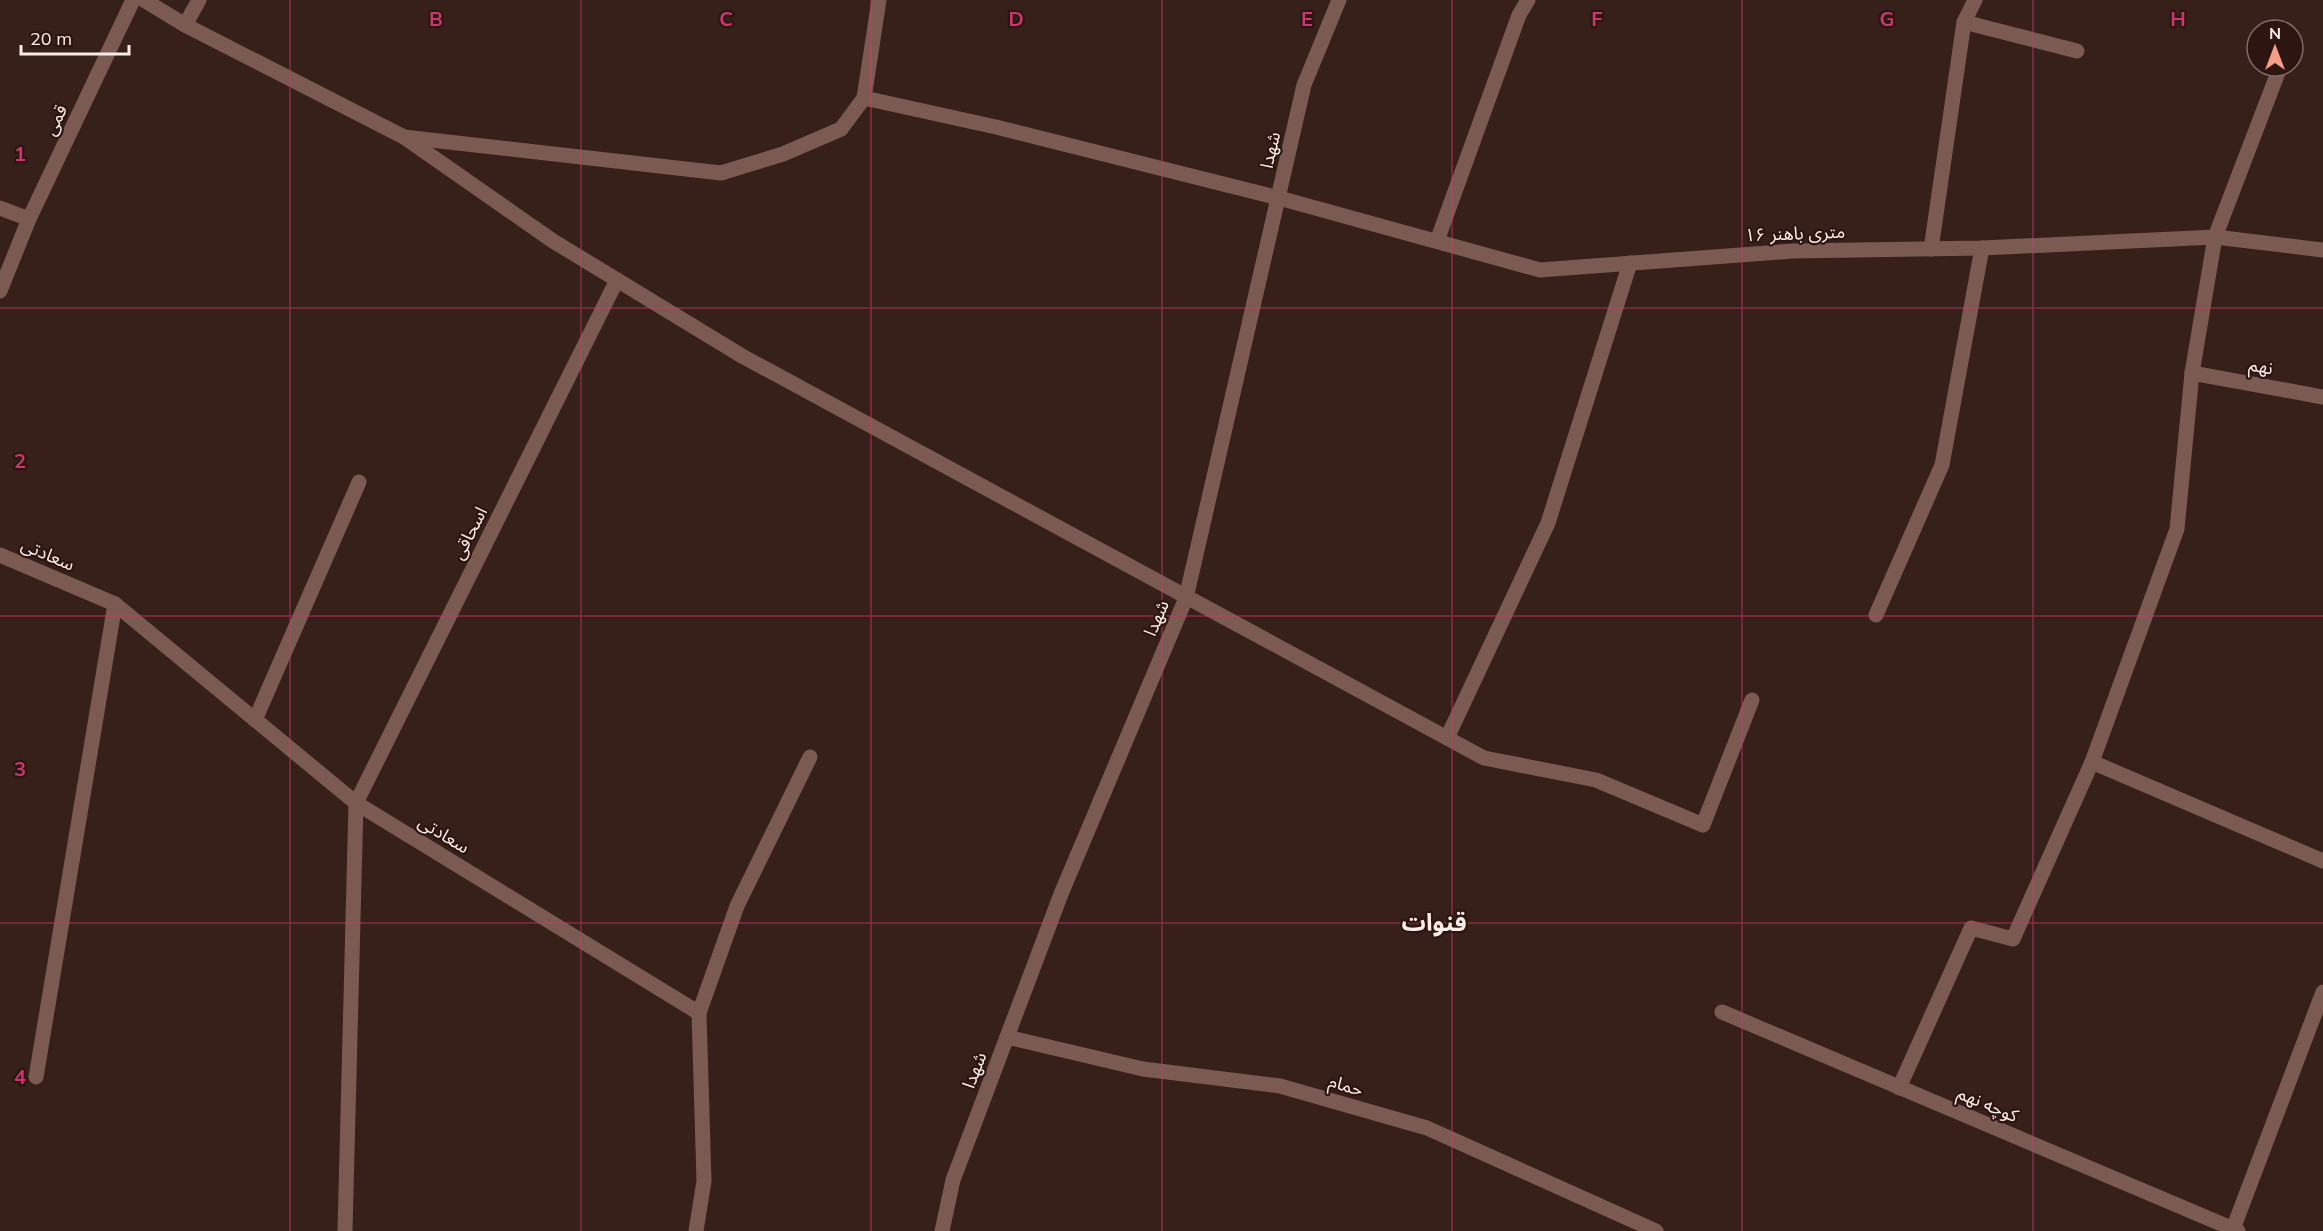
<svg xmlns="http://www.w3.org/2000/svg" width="2323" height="1231" viewBox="0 0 2323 1231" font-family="Mulish,'Noto Sans Arabic',sans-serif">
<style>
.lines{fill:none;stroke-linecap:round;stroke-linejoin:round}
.service{stroke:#7b5a52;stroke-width:15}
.minor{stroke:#7b5a52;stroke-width:15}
.tertiary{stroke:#7b5a52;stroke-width:15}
.grid{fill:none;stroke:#cb3870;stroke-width:1.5;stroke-opacity:0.55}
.labels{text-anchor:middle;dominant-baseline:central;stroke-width:4.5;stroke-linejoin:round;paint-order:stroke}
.street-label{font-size:18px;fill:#fdece8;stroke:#2d1611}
.district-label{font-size:24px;font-weight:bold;fill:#fdece8;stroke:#2d1611}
.grid-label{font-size:20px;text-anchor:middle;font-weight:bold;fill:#cb3870;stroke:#2d1611;stroke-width:4.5;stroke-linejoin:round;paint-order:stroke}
</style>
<rect width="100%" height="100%" fill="#371f1a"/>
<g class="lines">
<g class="service">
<polyline points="1964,22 2077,51"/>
<polyline points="864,98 879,0"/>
<polyline points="2215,237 2279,70"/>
<polyline points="1931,249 1964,22 1975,0"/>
<polyline points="1876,615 1942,465 1982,248"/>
<polyline points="255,720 359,482"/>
<polyline points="36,1077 115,604"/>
<polyline points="345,1231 356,803"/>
</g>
<g class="minor">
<polyline points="144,0 185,25 404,137 553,241 742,356 1484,758 1596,780 1703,825 1752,700"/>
<polyline points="185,25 199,0"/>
<polyline points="404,137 721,173 783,154 841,129 864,98 996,127 1279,198 1540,270 1793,251 1982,248 2215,237 2323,250"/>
<polyline points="0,208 29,219"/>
<polyline points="1437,241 1519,15 1528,0"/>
<polyline points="0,291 29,219 133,0"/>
<polyline points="2192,373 2323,397"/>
<polyline points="0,555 115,604 356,803 699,1013 704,1181 696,1231"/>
<polyline points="1447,738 1548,523 1630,263"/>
<polyline points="2092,762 2323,861"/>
<polyline points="356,803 617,280"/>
<polyline points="1722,1012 2238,1231"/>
<polyline points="699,1013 737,906 810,757"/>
<polyline points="1007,1037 1143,1069 1280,1086 1427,1128 1656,1231"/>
<polyline points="1899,1088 1971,928 2013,939 2092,762 2177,529 2192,373 2215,237"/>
<polyline points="2233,1229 2323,992"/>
</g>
<polyline class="tertiary" points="942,1231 953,1180 1061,894 1186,598 1304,85 1339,0"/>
</g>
<path class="grid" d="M290 0V1231M581 0V1231M871 0V1231M1162 0V1231M1452 0V1231M1742 0V1231M2033 0V1231M0 308H2323M0 616H2323M0 923H2323"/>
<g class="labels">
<g class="street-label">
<text transform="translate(55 120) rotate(-65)">قمی</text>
<text transform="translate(1270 150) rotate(-77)">شهدا</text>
<text transform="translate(1795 233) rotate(-2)">۱۶ متری باهنر</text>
<text transform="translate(2261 366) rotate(10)">نهم</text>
<text transform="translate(469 533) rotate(-63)">اسحاقی</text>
<text transform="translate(48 554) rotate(23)">سعادتی</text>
<text transform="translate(1156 618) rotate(-67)">شهدا</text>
<text transform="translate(444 834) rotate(31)">سعادتی</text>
<text transform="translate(974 1070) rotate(-69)">شهدا</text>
<text transform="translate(1346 1085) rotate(16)">حمام</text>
<text transform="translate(1988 1104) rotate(23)">کوچه نهم</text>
</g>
<g class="district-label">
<text x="1434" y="922">قنوات</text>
</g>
</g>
<g class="grid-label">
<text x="436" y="26">B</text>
<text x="726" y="26">C</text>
<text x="1016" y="26">D</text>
<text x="1307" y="26">E</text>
<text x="1597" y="26">F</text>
<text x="1887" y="26">G</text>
<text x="2178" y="26">H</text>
<text x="20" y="161">1</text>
<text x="20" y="468">2</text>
<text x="20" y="776">3</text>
<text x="20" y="1084">4</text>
</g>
<g transform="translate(2275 48)"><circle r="28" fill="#2d1611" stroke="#806c67" stroke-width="1.5"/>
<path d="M0-4.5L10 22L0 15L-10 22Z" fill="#f49e89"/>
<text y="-9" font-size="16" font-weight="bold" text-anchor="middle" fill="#fdece8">N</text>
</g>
<path d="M21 45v9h108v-9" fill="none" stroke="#fdece8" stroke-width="3"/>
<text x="30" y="45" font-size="18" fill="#fdece8" stroke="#2d1611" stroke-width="4.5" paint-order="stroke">20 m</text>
</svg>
